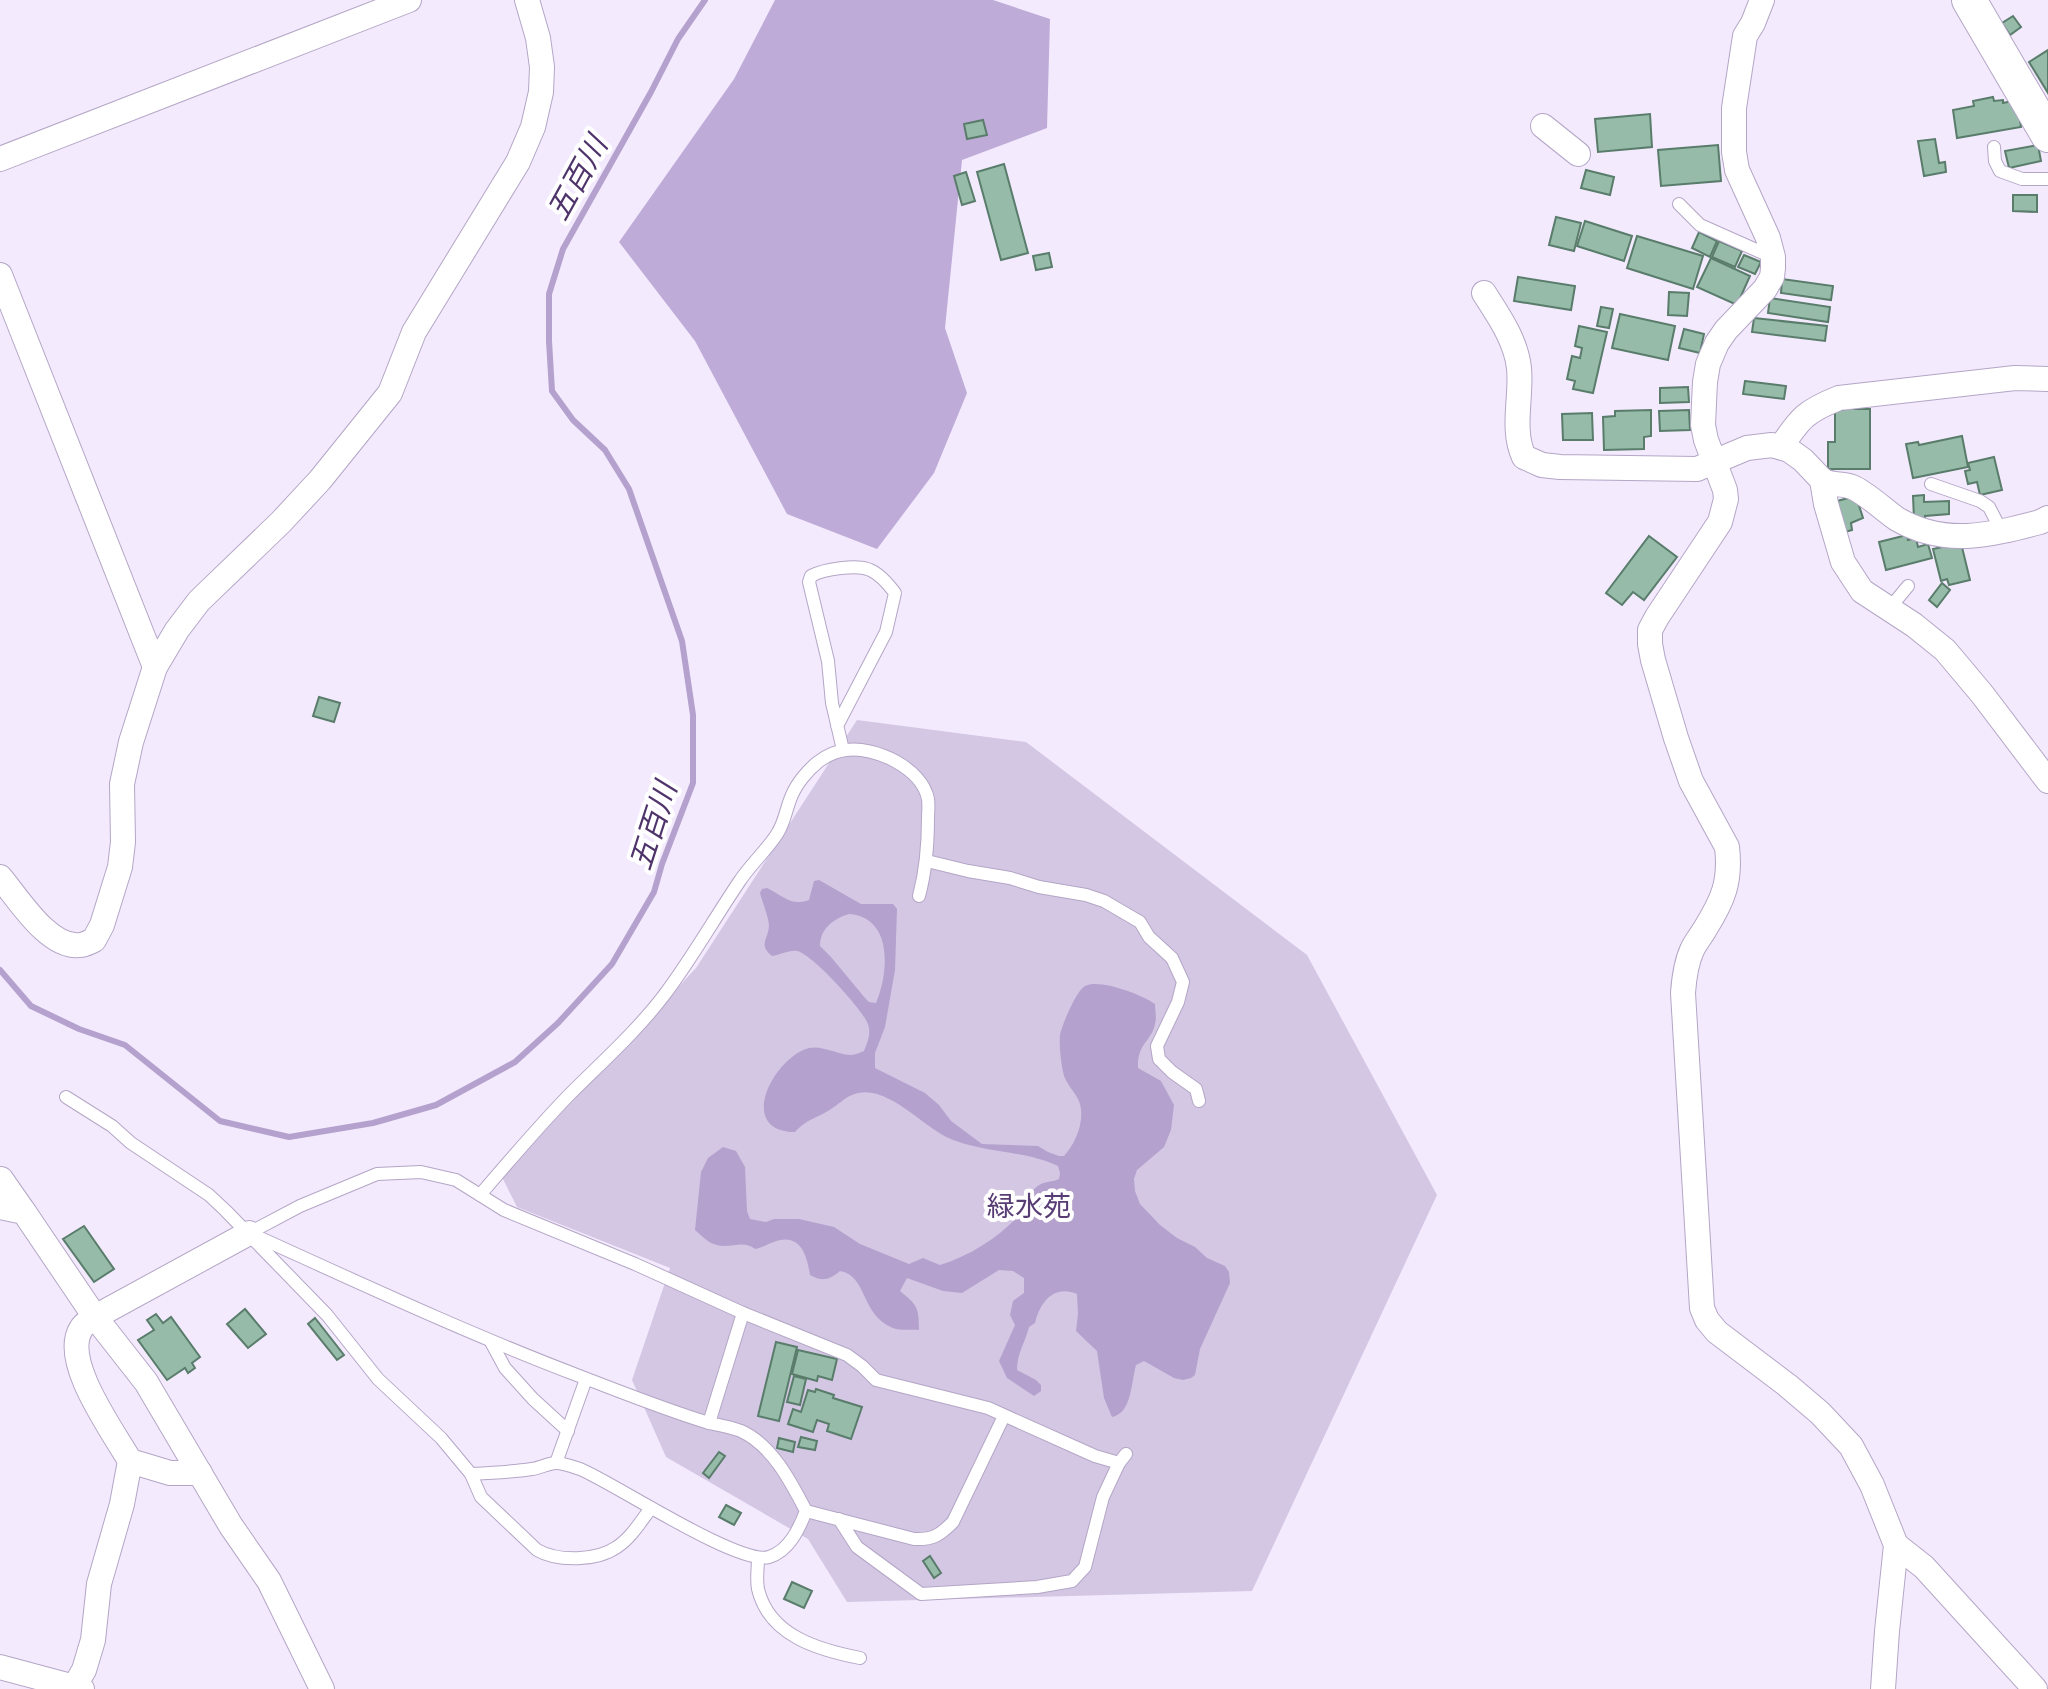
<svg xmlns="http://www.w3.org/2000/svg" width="2048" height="1689" viewBox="0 0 2048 1689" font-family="Cabin,'Noto Sans JP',sans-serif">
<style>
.green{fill:#d3c7e4}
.forest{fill:#beabd7}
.water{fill:#b4a1cd;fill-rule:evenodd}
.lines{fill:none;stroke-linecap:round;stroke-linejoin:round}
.stream{stroke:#b4a1cd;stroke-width:6}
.building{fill:#96bba9;stroke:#597c6b;stroke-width:2}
.lane-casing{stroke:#b4a6c6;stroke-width:14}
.street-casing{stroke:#b4a6c6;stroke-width:26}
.secondary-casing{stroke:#b4a6c6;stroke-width:36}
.lane{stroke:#fff;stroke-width:12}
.street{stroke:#fff;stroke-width:24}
.secondary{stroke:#fff;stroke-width:34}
.labels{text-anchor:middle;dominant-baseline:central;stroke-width:8;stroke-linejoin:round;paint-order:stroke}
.park-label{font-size:28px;fill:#583d75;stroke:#fff}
.water-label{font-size:30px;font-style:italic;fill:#4f346b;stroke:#fff}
</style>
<rect width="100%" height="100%" fill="#f3eafe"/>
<polygon class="green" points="857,720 1026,742 1307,955 1437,1195 1252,1591 847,1602 808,1539 666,1457 632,1380 670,1268 517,1207 502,1177 696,968"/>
<polygon class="forest" points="775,0 993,0 1050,19 1047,128 962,160 945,328 967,393 934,473 877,549 787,514 695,341 619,242 734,79"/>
<path class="water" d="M819 880 861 904H893L897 909 895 970 885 1027 875 1053V1068L925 1093 939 1105 951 1121 982 1144 1038 1146 1048 1152 1059 1156H1064C1075 1144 1085 1122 1080 1104 1077 1093 1065 1084 1063 1072 1061 1061 1059 1046 1060 1035 1062 1025 1076 991 1085 986 1099 978 1143 995 1155 1004 1155 1010 1157 1018 1155 1024 1152 1041 1137 1043 1138 1068L1161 1081 1174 1105 1171 1130 1164 1147 1137 1170 1134 1179 1135 1191 1140 1204 1160 1225 1177 1238 1195 1247 1207 1258 1225 1266 1229 1272 1230 1283 1200 1349 1195 1375 1191 1378 1183 1380 1174 1378 1144 1361 1136 1365C1131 1383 1132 1413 1112 1417L1104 1398 1097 1351 1076 1331 1078 1314 1077 1294C1054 1284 1040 1302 1035 1323L1029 1327C1025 1343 1017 1353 1017 1370L1036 1380 1041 1385V1391L1034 1396 1007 1378 999 1361 1015 1325 1010 1315 1013 1301 1024 1293V1278L1013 1271 999 1270 962 1293 943 1291 907 1278 900 1291C917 1305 919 1307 919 1330 911 1329 901 1331 893 1328 860 1315 868 1276 840 1271 829 1280 823 1282 810 1275 807 1255 800 1232 774 1242 767 1244 762 1248 755 1249 743 1239 731 1249 717 1245 708 1243 702 1236 695 1230L701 1172 708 1158 723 1147 736 1151 745 1167 747 1211 750 1219 766 1222 774 1219H799L834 1227 860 1244 909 1264 923 1258 940 1265C971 1255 998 1238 1020 1214 1030 1204 1026 1192 1041 1184 1047 1181 1053 1182 1059 1179L1060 1173 1058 1166C1026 1151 989 1153 956 1141 924 1131 887 1080 852 1095 844 1098 838 1105 831 1109 816 1119 808 1118 795 1132 735 1131 774 1057 809 1048 822 1045 839 1055 852 1055 854 1055 862 1052 864 1051 868 1041 872 1032 867 1022 861 1008 811 953 797 951 788 950 781 955 772 956 758 945 768 940 769 926 769 918 762 901 760 893L762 889 767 888C782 895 791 907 809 900L814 881ZM849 914C893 917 889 973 876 1003L869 1002 865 998 831 957 820 946C820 929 833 919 849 914Z"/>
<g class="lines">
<polyline class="stream" points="0,970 31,1006 79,1029 125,1045 220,1121 289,1137 373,1123 436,1105 515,1062 558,1023 612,964 654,892 662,864 693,783 693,715 682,641 629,489 605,450 573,420 552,391 549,341 549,294 563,249 651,92 678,39 705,0"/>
</g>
<g class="building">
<polygon points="2013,16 2021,27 2010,35 2002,23"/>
<polygon points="2048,50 2048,93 2029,62"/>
<polygon points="1993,97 1994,101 2003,100 2003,103 2017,100 2021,127 1957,138 1953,110 1974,106 1973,101"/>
<polygon points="1650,114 1652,147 1598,152 1595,119"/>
<polygon points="983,120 987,135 967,139 964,124"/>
<polygon points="1935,139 1939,163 1945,162 1946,172 1924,176 1918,141"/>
<polygon points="1718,145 1721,181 1661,186 1658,150"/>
<polygon points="2038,145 2041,161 2009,168 2005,151"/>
<polygon points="1004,164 1028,253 1001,260 977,172"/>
<polygon points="1586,170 1614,177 1610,195 1581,188"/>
<polygon points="966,172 975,201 962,205 954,176"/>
<polygon points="2013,195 2037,195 2037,212 2013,211"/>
<polygon points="1556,217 1581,223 1574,251 1549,245"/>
<polygon points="1585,221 1632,236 1624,261 1577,246"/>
<polygon points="1699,232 1717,241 1710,257 1692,248"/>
<polygon points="1637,236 1703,256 1693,289 1627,268"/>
<polygon points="1719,241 1742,251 1735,267 1712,257"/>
<polygon points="1049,253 1052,267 1036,270 1033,256"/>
<polygon points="1744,255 1761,262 1755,274 1738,267"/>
<polygon points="1711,258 1750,276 1737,305 1697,287"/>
<polygon points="1518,277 1575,286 1571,310 1514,301"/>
<polygon points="1782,279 1833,286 1831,300 1781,293"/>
<polygon points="1669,292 1689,293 1687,316 1668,315"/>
<polygon points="1770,298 1830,307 1828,322 1768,313"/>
<polygon points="1601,307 1613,309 1609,328 1597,326"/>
<polygon points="1620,314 1675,326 1668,360 1612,348"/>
<polygon points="1754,318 1827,326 1825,341 1752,332"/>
<polygon points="1579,326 1607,332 1593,393 1573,389 1575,381 1567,379 1572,356 1580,358 1582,348 1575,346"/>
<polygon points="1684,329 1704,334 1700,353 1679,348"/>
<polygon points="1745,381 1786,386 1784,399 1743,394"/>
<polygon points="1688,387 1689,402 1660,403 1660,388"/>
<polygon points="1843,405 1854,405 1854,409 1870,409 1870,469 1828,469 1828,442 1835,442 1835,410 1843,410"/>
<polygon points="1651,410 1651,436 1644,437 1644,449 1604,450 1603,417 1615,416 1615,411"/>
<polygon points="1689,410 1690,430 1660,431 1659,411"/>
<polygon points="1592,413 1593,440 1563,440 1562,414"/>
<polygon points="1962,436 1968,467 1913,478 1906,444 1918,442 1919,445"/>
<polygon points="1994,457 2002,490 1980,495 1977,482 1968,484 1965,471 1970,470 1968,463"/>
<polygon points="1924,495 1924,502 1949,501 1949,514 1925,516 1925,519 1914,519 1913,496"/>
<polygon points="1856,496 1863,518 1851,523 1852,530 1845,532 1837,501"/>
<polygon points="1907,535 1908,540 1916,538 1918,547 1928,544 1932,558 1886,570 1879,542"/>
<polygon points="1649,536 1677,557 1644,600 1633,592 1622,605 1606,593"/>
<polygon points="1961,543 1970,580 1949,585 1947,579 1941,581 1933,549"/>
<polygon points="1942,583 1950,590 1937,607 1929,600"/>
<polygon points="319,697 340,703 334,722 313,716"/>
<polygon points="84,1226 114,1269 94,1282 63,1239"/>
<polygon points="245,1309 266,1334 248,1348 227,1324"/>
<polygon points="156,1314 163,1323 171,1317 200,1357 192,1363 195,1368 188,1373 185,1368 167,1380 138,1340 154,1330 147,1320"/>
<polygon points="315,1318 344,1355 337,1360 308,1324"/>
<polygon points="776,1342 797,1347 779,1421 758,1416"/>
<polygon points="798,1350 837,1359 832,1380 818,1376 817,1381 792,1374"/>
<polygon points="794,1376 806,1379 800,1405 787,1402"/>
<polygon points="816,1389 834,1395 833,1398 862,1407 851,1439 827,1431 829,1424 817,1420 813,1432 788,1424 793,1409 801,1412 808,1390 815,1392"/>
<polygon points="801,1437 817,1441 815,1450 798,1447"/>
<polygon points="779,1438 795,1442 793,1452 777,1448"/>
<polygon points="719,1452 725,1456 709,1478 703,1473"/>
<polygon points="726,1505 741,1513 734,1525 719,1517"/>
<polygon points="930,1556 941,1573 934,1578 923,1561"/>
<polygon points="792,1582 812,1591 804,1608 784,1599"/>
</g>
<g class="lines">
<defs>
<g id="lane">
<polyline points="1994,147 1995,161 2000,171 2022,179 2048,179"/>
<polyline points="1679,204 1700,225 1772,257"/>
<polyline points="1931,484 1980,501 1989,507 2002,532"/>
<polyline points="1889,609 1908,586"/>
<path d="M837 726 886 632 895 593C889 585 880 574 870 570 857 564 824 569 811 576L809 582 828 661 832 703 843 750"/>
<polyline points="927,861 968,871 1010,878 1039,887 1086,895 1104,901 1140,922 1149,937 1172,958 1183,982 1178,1002 1157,1046 1159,1059 1172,1072 1196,1089 1199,1101"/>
<path d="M66 1097 112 1126 131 1143 209 1195 226 1211 327 1315 378 1379 441 1438 471 1474 481 1497 537 1550C558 1562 597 1561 617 1547 631 1538 641 1521 651 1508"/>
<path d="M480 1195C509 1161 538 1127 569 1095 602 1062 637 1031 665 994 692 958 714 919 739 882 750 865 766 851 777 834 785 822 786 808 792 795 797 783 808 770 818 762 826 756 836 751 846 750 875 746 922 768 928 799 929 805 928 812 928 818 928 844 926 870 919 896"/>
<polyline points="249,1233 300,1206 377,1174 421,1172 456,1180 504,1210 635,1264 743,1313 847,1355 862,1366 876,1380 988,1408 1095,1456 1119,1463"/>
<path d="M256 1236C364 1285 471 1335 582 1377 624 1393 666 1410 709 1423L743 1313"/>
<polyline points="491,1342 505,1368 533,1399 568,1431"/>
<polyline points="556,1463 586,1379"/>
<path d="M471 1474C491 1473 512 1472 532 1469 540 1468 549 1463 556 1463 563 1463 574 1467 580 1469 614 1483 739 1566 769 1557 789 1551 799 1529 806 1511 791 1482 772 1445 741 1431 731 1427 719 1425 709 1423"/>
<path d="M806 1511 914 1539C933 1540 940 1535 953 1522L1004 1416"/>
<polyline points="839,1519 857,1547 921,1594 1037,1587 1072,1581 1085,1567 1103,1497 1119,1463 1126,1454"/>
<path d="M758 1558C758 1568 756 1579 758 1589 769 1636 819 1650 860 1658"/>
</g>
<g id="street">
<path d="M1762 0 1753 23 1745 36 1734 108V152L1737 170 1768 238 1773 257V268L1772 277 1765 289 1726 330 1717 343 1708 364 1705 382 1703 425 1706 440 1725 490 1726 499 1720 522 1657 617 1650 630V644L1653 660 1676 738 1691 781 1727 847C1731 882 1723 900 1705 929 1701 936 1695 943 1692 950 1686 963 1684 979 1683 993L1702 1308 1707 1320 1717 1332 1787 1385 1820 1413 1851 1446 1872 1485 1896 1545 1887 1631 1883 1689"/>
<polyline points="1543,126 1578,154"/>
<polyline points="0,159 409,0"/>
<polyline points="0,275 155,667"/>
<path d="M1484 293C1498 315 1516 340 1519 368 1522 396 1511 430 1524 457L1542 465 1560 467 1697 469 1747 448 1772 445 1789 450 1803 460 1822 480 1826 504 1843 562 1862 591 1914 625 1945 650 1982 694 2048 781"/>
<path d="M1781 447C1800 418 1806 411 1839 398L2015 378 2048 379"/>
<path d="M1822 480C1832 486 1842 483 1852 487 1865 492 1884 510 1897 519 1945 547 1990 535 2040 522L2048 518"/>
<path d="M0 877C18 898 49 950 81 945 86 944 90 942 94 940L102 925 120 867 123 842 122 784 131 742 155 667 177 630 199 601 281 522 320 480 390 393 414 332 518 162 533 127 541 92 542 67 538 38 527 0"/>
<polyline points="1,1179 24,1212"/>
<polyline points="0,1207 24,1212 95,1317 146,1382 231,1526 269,1581 322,1689"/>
<polyline points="130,1461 170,1473 200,1473"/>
<polyline points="1896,1545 1924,1567 2035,1689"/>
<polyline points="0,1667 82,1689"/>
<path d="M74 1687 84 1670 93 1640 99 1584 122 1504 130 1461C113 1431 61 1361 81 1329 84 1323 90 1321 95 1317L249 1233"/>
</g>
<polyline id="secondary" points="1969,0 2048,135"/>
</defs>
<use href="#lane" class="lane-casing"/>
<use href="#street" class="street-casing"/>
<use href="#secondary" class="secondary-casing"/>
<use href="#lane" class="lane"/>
<use href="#street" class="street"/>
<use href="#secondary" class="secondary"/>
</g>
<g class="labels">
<g class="park-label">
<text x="1029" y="1206">緑水苑</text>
</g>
<g class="water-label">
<text transform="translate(577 178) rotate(-61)">五百川</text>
<text transform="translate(653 826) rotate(-72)">五百川</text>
</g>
</g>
</svg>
